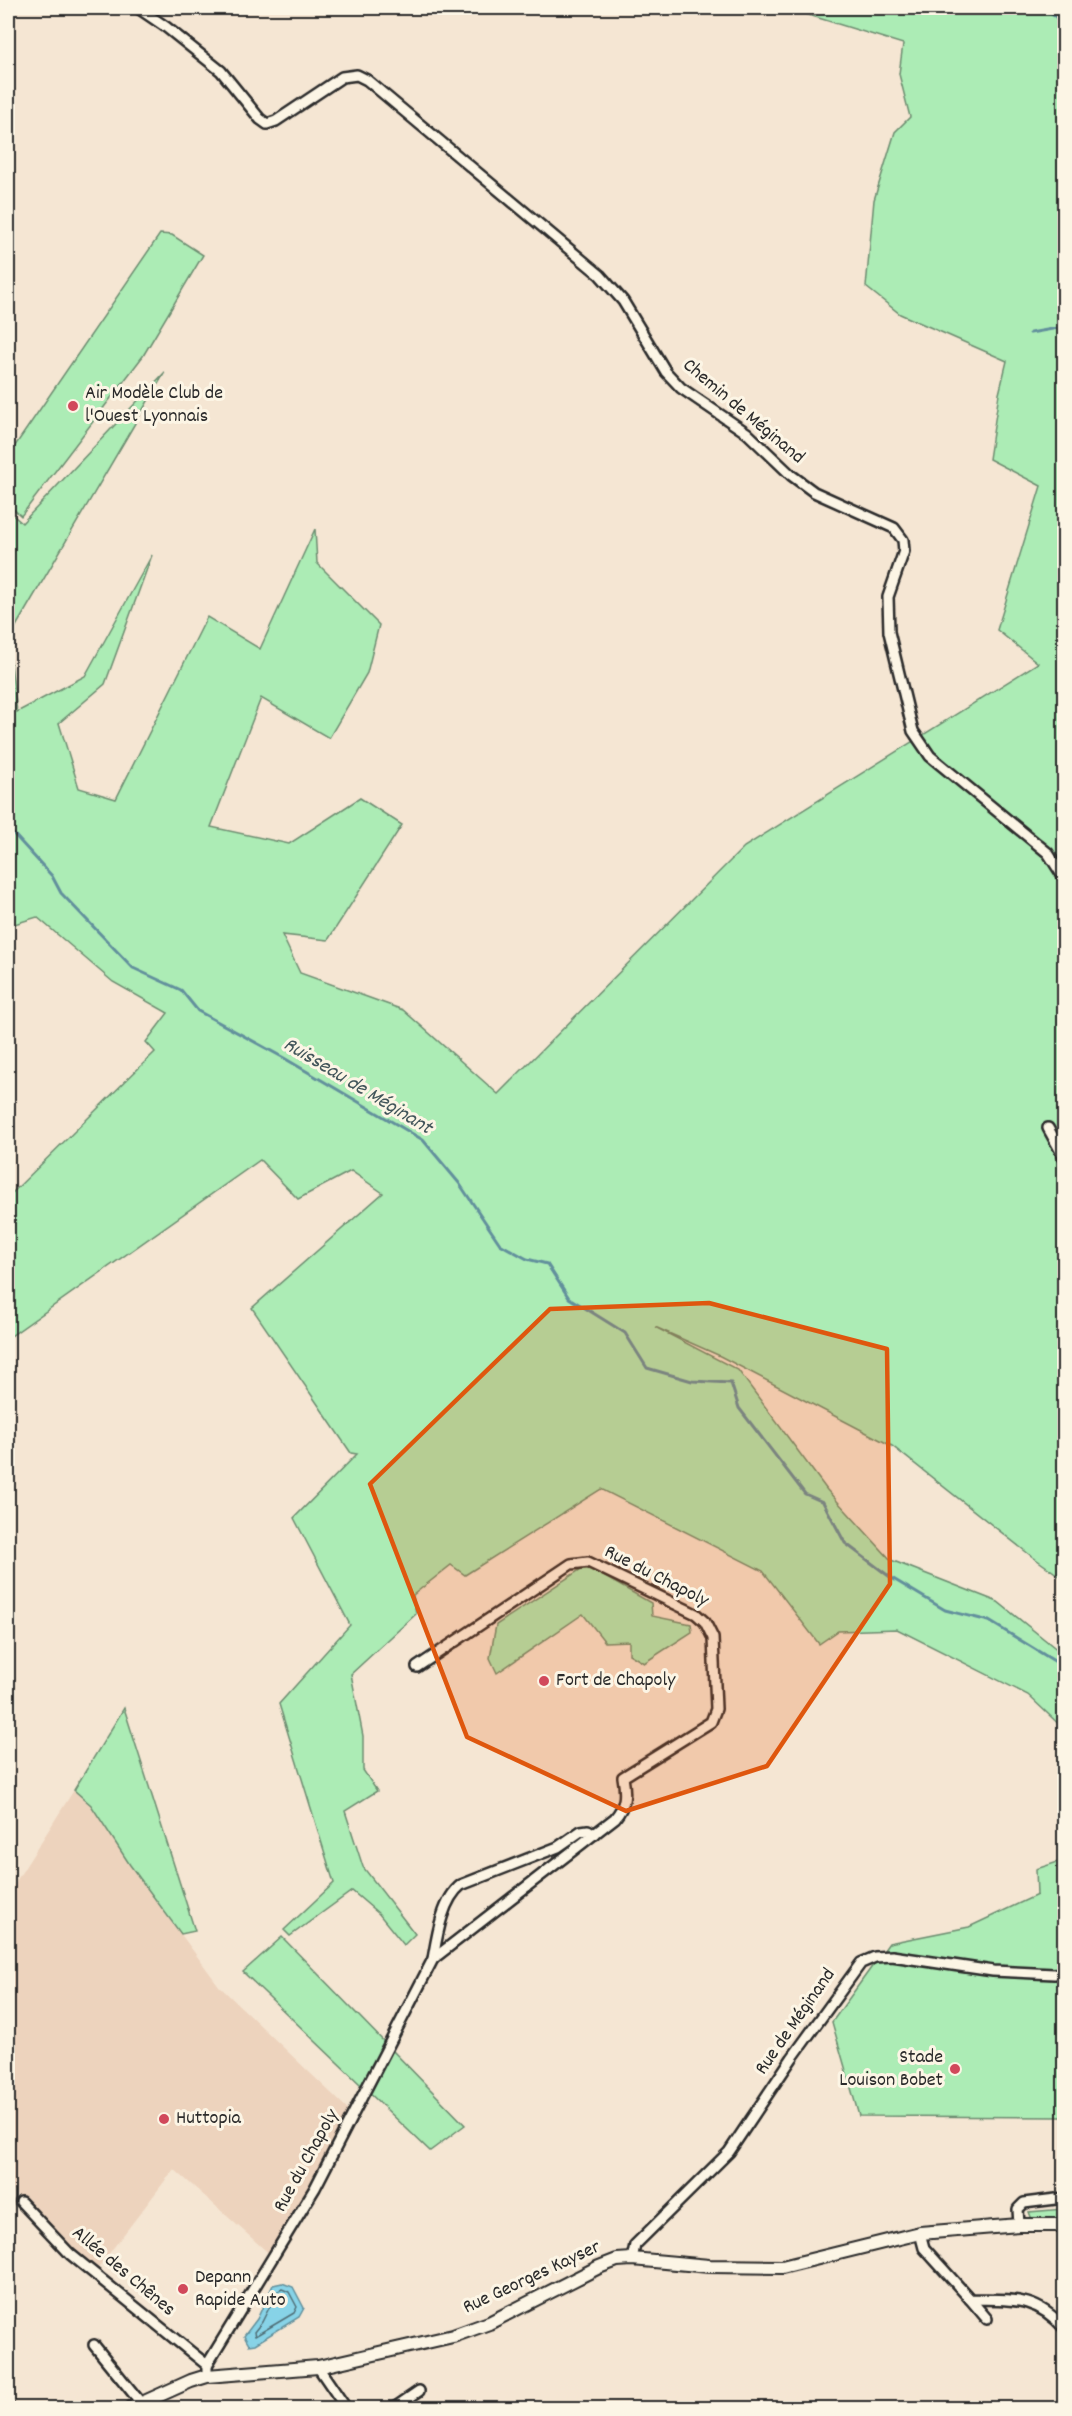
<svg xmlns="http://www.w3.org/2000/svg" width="1072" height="2416" viewBox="0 0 1072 2416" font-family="Dekko,sans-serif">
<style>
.built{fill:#edd3bd}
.green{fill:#acecb5;stroke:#6c8c70;stroke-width:1.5}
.water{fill:#87d3e7;stroke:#62909c;stroke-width:1.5}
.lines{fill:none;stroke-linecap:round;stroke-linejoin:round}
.shore{stroke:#506e76;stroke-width:1.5}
.stream{stroke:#62909c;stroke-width:3}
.minor-casing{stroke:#2b2b2b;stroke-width:14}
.tertiary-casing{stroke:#2b2b2b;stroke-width:16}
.minor{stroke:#fcf5e5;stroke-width:9}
.tertiary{stroke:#fcf5e5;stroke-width:12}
.marked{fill:#df570e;fill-opacity:0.2;stroke:#df570e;stroke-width:4.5;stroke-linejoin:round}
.poi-dot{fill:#d1495b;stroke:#fcf5e5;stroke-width:2}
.labels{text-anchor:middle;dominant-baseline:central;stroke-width:6;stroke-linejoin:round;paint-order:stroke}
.poi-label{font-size:20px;fill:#2b2b2b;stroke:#fcf5e5;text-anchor:start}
.street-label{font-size:20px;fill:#2b2b2b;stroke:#fcf5e5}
.water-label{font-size:21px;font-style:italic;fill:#42555a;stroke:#fcf5e5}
</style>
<rect width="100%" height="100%" fill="#f5e6d3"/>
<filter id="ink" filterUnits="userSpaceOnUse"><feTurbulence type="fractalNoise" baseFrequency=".0167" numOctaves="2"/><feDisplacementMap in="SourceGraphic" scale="12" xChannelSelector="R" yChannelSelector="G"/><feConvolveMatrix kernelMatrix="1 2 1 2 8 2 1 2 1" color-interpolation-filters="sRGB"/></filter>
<g filter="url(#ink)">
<polygon class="built" points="74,1790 91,1805 130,1865 219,1986 353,2114 273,2257 174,2169 94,2273 21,2202 8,2180 8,1894"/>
<g class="green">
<polygon points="786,8 1064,8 1064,1579 1030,1555 892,1446 718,1355 655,1327 738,1370 827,1490 891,1560 998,1602 1064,1655 1064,1729 1028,1695 897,1629 838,1631 819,1644 763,1571 601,1489 465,1575 451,1565 413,1595 416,1614 351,1674 363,1736 363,1770 377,1791 345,1811 363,1867 415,1934 404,1945 379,1914 352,1891 290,1936 284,1930 334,1883 279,1704 350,1625 294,1518 357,1454 351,1453 252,1308 383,1193 351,1171 298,1199 260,1160 8,1338 8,1197 155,1052 146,1042 168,1013 113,982 37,917 8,926 8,511 22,523 165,372 8,640 17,712 85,676 152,555 105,684 59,723 79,788 116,799 207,617 260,649 315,529 317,563 379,625 367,673 329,738 261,698 211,827 289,844 360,798 402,825 328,940 282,935 300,973 403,1010 498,1094 744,847 1038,663 997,630 1041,486 989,459 999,394 1007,361 900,314 866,287 874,200 895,132 910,117 899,74 903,44"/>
<polygon points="160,234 172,235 203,255 143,356 21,516 8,504 8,456"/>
<polygon points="581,1569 591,1569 651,1603 652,1616 691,1624 692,1632 644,1663 629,1654 629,1641 605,1642 583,1614 497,1673 490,1658 496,1625"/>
<polygon points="124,1708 195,1931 181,1934 130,1865 91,1805 74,1790"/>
<polygon points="1064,1860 1064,2117 859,2116 832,2022 889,1943 969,1927 1037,1895 1036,1869"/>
<polygon points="282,1937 465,2125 430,2151 243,1972"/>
<polygon points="1064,2209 1064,2225 1034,2224 1029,2212"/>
</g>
<polygon class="water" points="282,2283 293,2287 304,2308 299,2317 255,2344 249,2345 244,2336 257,2319 273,2285"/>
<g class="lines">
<polygon class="shore" points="282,2289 289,2292 297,2307 294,2313 255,2336 254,2332 262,2322 277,2292"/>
<g class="stream">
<polyline points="1042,8 1056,17 1064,29"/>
<polyline points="1030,333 1064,327"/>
<polyline points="8,822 10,830 52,876 61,893 133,968 181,990 198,1011 284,1058 423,1140 459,1183 500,1244 527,1259 547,1264 569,1298 625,1333 647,1368 692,1381 731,1383 739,1408 805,1494 823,1502 845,1543 890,1577 945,1610 989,1621 1064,1667"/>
</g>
<defs>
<g id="minor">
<polyline points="138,8 166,27 221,71 260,119 267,124 276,121 342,77 357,75 367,80 600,275 623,301 666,372 681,388 747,433 791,475 814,492 894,528 903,540 904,551 888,597 889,632 913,731 930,756 1048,853 1064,878"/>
<polyline points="1048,1128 1064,1157"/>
<path d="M417 1667 571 1564 588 1562 696 1614 705 1622 713 1638 716 1709 711 1722 623 1777C626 1794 626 1805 615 1818L433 1959"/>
<polyline points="21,2202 70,2254 207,2365"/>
<polyline points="1019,2225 1018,2209 1024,2203 1064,2198"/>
<path d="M920 2233 924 2248 970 2299C1010 2300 1035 2295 1064 2328"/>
<polyline points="632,2259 635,2245 729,2152 792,2058 861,1963 875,1957 892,1956 993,1971 1054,1974 1064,1973"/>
<polyline points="970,2299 987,2319"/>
<polyline points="94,2345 141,2403"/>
<polyline points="318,2367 346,2408"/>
<path d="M207 2376V2365L315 2188 433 1959C437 1936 442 1900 461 1885L558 1847 581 1831 588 1830 595 1834"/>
<polyline points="8,2406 10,2408"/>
<polyline points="394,2408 419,2391"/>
</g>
<polyline id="tertiary" points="131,2408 191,2381 207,2376 318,2367 453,2336 489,2323 599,2267 617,2260 632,2259 709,2266 782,2267 920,2233 1019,2225 1064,2225"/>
</defs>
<use href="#minor" class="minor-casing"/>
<use href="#tertiary" class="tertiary-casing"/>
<use href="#minor" class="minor"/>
<use href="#tertiary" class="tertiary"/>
</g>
</g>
<path class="marked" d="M709 1303 887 1349 890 1584 767 1766 626 1811 467 1737 370 1484 550 1309Z"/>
<g class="poi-dot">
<circle cx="73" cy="406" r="6"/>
<circle cx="544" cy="1681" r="6"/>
<circle cx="955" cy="2069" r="6"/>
<circle cx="164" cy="2119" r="6"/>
<circle cx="183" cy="2289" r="6"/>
</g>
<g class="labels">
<g class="poi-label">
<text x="85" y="394">Air Modèle Club de<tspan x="85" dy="23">l'Ouest Lyonnais</tspan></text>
<text x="556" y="1681">Fort de Chapoly</text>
<text x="943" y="2058" text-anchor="end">Stade<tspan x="943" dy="23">Louison Bobet</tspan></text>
<text x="176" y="2119">Huttopia</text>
<text x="195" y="2278">Depann<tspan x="195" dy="23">Rapide Auto</tspan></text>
</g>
<g class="street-label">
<text transform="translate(743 412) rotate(40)">Chemin de Méginand</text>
<text transform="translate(656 1577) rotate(27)">Rue du Chapoly</text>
<text transform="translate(796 2022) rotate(-55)">Rue de Méginand</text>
<text transform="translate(307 2161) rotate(-61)">Rue du Chapoly</text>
<text transform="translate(123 2272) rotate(40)">Allée des Chênes</text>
<text transform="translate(532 2278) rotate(-25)">Rue Georges Kayser</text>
</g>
<g class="water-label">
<text transform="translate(357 1087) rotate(31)">Ruisseau de Méginant</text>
</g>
</g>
<rect width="1072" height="2416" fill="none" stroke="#fcf5e5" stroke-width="30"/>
<rect x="15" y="15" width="1042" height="2386" fill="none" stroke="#2b2b2b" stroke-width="2" filter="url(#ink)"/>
</svg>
